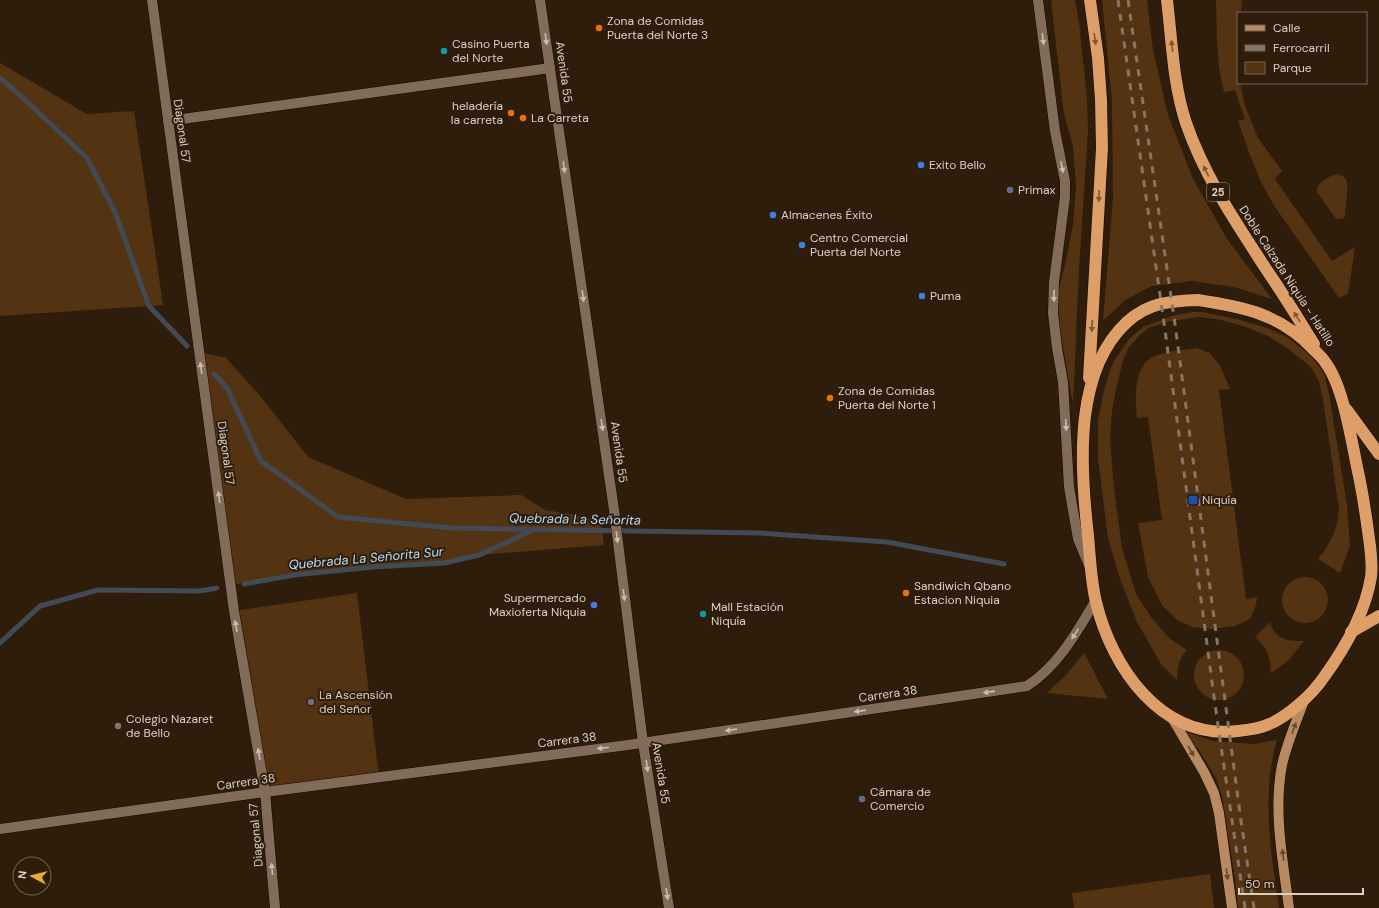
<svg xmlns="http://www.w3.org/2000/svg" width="1379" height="908" viewBox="0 0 1379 908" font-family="'DM Sans',sans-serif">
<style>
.green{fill:#543312}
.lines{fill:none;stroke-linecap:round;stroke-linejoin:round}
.stream{stroke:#424a54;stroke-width:5}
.street-casing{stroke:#160700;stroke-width:11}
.primary-casing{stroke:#160700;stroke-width:11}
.highway-casing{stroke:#160700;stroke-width:13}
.street{stroke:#826c59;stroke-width:10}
.primary{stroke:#b98a62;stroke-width:10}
.highway{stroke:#dd9e68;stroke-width:12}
.rail{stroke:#857667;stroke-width:3;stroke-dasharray:7 7;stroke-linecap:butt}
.oneway{fill:#cabcaf}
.oneway2{fill:#7d5735}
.oneway3{fill:#66492e}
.food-dot{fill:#e8710a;stroke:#2f1d0c;stroke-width:1.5}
.culture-dot{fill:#0f9aa8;stroke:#2f1d0c;stroke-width:1.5}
.shop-dot{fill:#3f7fe0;stroke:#2f1d0c;stroke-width:1.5}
.service-dot{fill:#5c6f8a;stroke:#2f1d0c;stroke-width:1.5}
.transit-dot{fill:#1a4fb4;stroke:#2f1d0c;stroke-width:1.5}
.worship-dot{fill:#6b7280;stroke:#2f1d0c;stroke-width:1.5}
.education-dot{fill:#8d6e63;stroke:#2f1d0c;stroke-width:1.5}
.labels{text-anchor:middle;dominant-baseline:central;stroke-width:4;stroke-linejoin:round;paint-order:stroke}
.shield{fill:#2f1d0c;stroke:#a89a8e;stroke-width:1}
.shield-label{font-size:11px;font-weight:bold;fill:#dcd0c5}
.poi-label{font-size:12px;fill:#dcd0c5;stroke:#2f1d0c;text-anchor:start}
.street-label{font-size:12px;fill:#dcd0c5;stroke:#2f1d0c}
.water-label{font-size:13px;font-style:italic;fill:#b4ddfc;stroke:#2f1d0c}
</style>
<rect width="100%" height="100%" fill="#2f1d0c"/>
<g class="green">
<polygon points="1051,0 1075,0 1079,22 1087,97 1088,131 1079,269 1073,404 1060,330 1058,292 1065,265 1073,225 1076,186 1073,146 1064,114"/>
<polygon points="1102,0 1147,0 1153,50 1168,115 1193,179 1227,239 1272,299 1234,287 1192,281 1152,286 1125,300 1103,321 1113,198 1112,101"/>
<polygon points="1216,0 1242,0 1241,13 1238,13 1237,48 1238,83 1240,83 1245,106 1258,138 1282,171 1275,179 1332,261 1355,247 1348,294 1339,298 1273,204 1261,182 1250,155 1238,121 1245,119 1235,90 1224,92 1219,68 1217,41"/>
<polygon points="0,63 87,114 134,111 163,305 0,316"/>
<path d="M1336 174C1339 175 1342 175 1345 178 1350 184 1345 207 1345 215L1344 218 1336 219 1317 192C1316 183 1328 177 1336 174Z"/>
<path d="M1192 312H1202L1240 320 1267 328 1289 338 1312 357 1324 373 1329 394 1347 505 1350 546 1340 573 1318 559C1330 543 1338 531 1339 509L1323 399 1319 381 1311 367 1287 348 1268 336 1246 327 1222 320 1199 317 1167 322 1148 328 1139 336 1129 347 1123 360 1116 389 1112 411 1110 440 1114 489 1122 548 1136 594 1151 617 1169 638 1187 650C1178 659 1178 668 1177 680L1161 664 1137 622 1120 579 1108 538 1098 458V421L1103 395 1109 373 1114 361 1129 339 1143 327 1172 316Z"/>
<path d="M1196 348 1210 353 1220 366 1230 389 1219 390 1246 599 1257 597 1256 605 1250 619 1235 626 1211 629 1192 627 1177 620 1162 605 1148 577 1138 523 1162 520 1148 417 1137 418C1135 398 1133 363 1157 355 1169 351 1183 350 1196 348Z"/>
<polygon points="199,352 226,358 261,397 308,457 406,499 521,495 545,510 570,514 601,521 604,545 479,555 444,563 373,567 294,575 230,585"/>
<circle cx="1305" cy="600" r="23"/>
<polygon points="357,593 379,777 265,792 234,611"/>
<path d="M1270 622C1275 640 1287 641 1304 641L1288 661 1271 673C1270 655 1268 650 1255 637Z"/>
<circle cx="1219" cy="675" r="25"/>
<polygon points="1084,653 1108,699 1047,693 1066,675"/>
<path d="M1183 731 1213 741 1254 744 1277 740C1261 794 1271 853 1279 908H1238L1235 878 1222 796 1216 778 1199 750Z"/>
<polygon points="1210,874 1214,908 1074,908 1072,893"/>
</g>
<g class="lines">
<g class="stream">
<polyline points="0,78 22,97 87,158 115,212 149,306 187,346"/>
<polyline points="214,374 227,388 261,461 338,517 451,528 759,533 887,542 1004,564"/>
<polyline points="244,584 294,575 373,567 444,563 479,555 531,531"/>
<polyline points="0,643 40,606 98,590 200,591 217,588"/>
</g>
<defs>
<g id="street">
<polyline points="152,0 234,611 265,792 275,908"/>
<polyline points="540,0 614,510 643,743 669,908"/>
<polyline points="1038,0 1055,131 1065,181 1065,197 1054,282 1053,313 1057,348 1063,382 1069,487 1078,539 1089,565"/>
<polyline points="168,121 550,68"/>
<path d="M0 829 265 792 628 745 1027 686C1058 666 1077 632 1096 600"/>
</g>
<g id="primary">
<polyline points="1172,718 1204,772 1214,793 1219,813 1232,908"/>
<path d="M1289 908C1283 861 1273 812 1282 765 1287 743 1296 722 1304 701"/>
</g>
<g id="highway">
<path d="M1167 0C1172 41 1173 84 1186 123 1205 178 1237 224 1268 272 1284 295 1299 320 1314 344"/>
<path d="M1198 300C1244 307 1280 314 1313 349 1317 353 1322 357 1325 362 1343 385 1351 438 1357 467 1362 489 1365 509 1368 531 1370 546 1373 562 1371 577 1365 614 1345 648 1324 677 1312 695 1286 718 1267 725 1258 729 1247 730 1238 731 1161 740 1112 668 1096 602 1090 577 1090 551 1087 526 1080 461 1075 370 1127 322 1149 302 1171 301 1198 300Z"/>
<polyline points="1089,378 1102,148 1101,100 1098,58 1090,0"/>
<polyline points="1347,410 1379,454"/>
<polyline points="1351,632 1379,616"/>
</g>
</defs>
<use href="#street" class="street-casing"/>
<use href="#primary" class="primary-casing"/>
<use href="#highway" class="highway-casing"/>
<use href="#street" class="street"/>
<use href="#primary" class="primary"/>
<use href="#highway" class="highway"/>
<g class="rail">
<polyline points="1118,0 1165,330 1217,719 1245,908"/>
<polyline points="1128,0 1175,324 1241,821 1254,908"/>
</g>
</g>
<defs><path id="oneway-solid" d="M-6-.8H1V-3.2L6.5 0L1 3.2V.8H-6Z"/></defs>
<g class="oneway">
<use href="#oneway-solid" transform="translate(546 39) rotate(82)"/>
<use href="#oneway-solid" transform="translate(1043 39) rotate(83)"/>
<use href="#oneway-solid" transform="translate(564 167) rotate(82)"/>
<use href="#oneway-solid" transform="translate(1062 167) rotate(79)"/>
<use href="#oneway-solid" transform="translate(583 296) rotate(82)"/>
<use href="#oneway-solid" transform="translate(1054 296) rotate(91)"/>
<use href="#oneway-solid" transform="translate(201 368) rotate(-98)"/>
<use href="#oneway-solid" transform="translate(602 425) rotate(82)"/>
<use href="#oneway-solid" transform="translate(1066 425) rotate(87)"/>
<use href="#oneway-solid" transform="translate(219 497) rotate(-98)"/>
<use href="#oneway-solid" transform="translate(617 537) rotate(83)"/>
<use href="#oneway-solid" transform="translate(624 595) rotate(82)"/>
<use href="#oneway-solid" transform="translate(236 626) rotate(-100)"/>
<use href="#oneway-solid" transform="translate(1075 634) rotate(124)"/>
<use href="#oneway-solid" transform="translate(989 692) rotate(172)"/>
<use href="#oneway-solid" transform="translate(860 711) rotate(172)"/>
<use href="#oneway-solid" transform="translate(731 730) rotate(172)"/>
<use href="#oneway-solid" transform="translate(603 748) rotate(173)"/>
<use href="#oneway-solid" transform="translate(259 754) rotate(-100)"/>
<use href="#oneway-solid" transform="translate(647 766) rotate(82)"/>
<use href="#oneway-solid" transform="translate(272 869) rotate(-95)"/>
<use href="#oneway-solid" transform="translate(667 894) rotate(81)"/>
</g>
<g class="oneway2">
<use href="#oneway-solid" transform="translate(1095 39) rotate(82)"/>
<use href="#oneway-solid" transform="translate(1172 46) rotate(-97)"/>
<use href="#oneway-solid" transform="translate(1206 171) rotate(-116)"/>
<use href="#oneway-solid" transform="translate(1099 196) rotate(93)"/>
<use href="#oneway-solid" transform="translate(1297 317) rotate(-122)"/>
<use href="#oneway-solid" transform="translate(1092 326) rotate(93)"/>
</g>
<g class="oneway3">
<use href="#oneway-solid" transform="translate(1294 728) rotate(-70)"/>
<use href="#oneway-solid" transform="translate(1191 751) rotate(60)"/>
<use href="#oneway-solid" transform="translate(1283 855) rotate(-97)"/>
<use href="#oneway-solid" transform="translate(1227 874) rotate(82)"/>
</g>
<g class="food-dot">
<circle cx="599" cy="28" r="4"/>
<circle cx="511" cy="113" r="4"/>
<circle cx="523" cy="118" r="4"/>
<circle cx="830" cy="398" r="4"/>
<circle cx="906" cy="593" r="4"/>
</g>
<g class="culture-dot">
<circle cx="444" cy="51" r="4"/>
<circle cx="703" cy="614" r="4"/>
</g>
<g class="shop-dot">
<circle cx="921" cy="165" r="4"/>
<circle cx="773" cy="215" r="4"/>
<circle cx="802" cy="245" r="4"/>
<circle cx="922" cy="296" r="4"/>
<circle cx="594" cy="605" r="4"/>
</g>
<g class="service-dot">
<circle cx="1010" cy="190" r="4"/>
<circle cx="862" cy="799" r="4"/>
</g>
<rect class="transit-dot" x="1188" y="495" width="10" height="10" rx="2"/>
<circle class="worship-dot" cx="311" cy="702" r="4"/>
<circle class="education-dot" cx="118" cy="726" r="4"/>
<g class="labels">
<rect class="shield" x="1207" y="183" width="22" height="18" rx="3"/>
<g class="shield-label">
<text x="1218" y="192">25</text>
</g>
<g class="poi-label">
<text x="607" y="21">Zona de Comidas<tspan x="607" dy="14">Puerta del Norte 3</tspan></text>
<text x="452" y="44">Casino Puerta<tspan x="452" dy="14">del Norte</tspan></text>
<text x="503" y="106" text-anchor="end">heladería<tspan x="503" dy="14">la carreta</tspan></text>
<text x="531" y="118">La Carreta</text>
<text x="929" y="165">Exito Bello</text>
<text x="1018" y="190">Primax</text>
<text x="781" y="215">Almacenes Éxito</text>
<text x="810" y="238">Centro Comercial<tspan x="810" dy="14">Puerta del Norte</tspan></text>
<text x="930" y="296">Puma</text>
<text x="838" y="391">Zona de Comidas<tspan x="838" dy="14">Puerta del Norte 1</tspan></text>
<text x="1202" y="500">Niquía</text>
<text x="914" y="586">Sandiwich Qbano<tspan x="914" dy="14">Estacion Niquia</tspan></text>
<text x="586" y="598" text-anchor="end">Supermercado<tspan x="586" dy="14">Maxioferta Niquia</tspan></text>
<text x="711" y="607">Mall Estación<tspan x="711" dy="14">Niquía</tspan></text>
<text x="319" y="695">La Ascensión<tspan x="319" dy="14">del Señor</tspan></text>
<text x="126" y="719">Colegio Nazaret<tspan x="126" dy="14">de Bello</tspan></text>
<text x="870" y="792">Cámara de<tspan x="870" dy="14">Comercio</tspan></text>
</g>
<g class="street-label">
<text transform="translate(564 72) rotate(82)">Avenida 55</text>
<text transform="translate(182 131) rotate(82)">Diagonal 57</text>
<text transform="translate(1287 276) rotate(57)">Doble Calzada Niquia - Hatillo</text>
<text transform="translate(619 452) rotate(82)">Avenida 55</text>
<text transform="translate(226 453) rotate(82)">Diagonal 57</text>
<text transform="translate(888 694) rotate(-8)">Carrera 38</text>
<text transform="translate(567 740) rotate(-7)">Carrera 38</text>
<text transform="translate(661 773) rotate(81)">Avenida 55</text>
<text transform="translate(246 782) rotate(-8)">Carrera 38</text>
<text transform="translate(256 835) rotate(-95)">Diagonal 57</text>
</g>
<g class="water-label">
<text transform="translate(575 519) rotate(1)">Quebrada La Señorita</text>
<text transform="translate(366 558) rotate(-5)">Quebrada La Señorita Sur</text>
</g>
</g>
<rect x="1237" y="12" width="130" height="72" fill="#2f1d0c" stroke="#746556"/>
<rect x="1245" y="25" width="20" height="6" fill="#b98a62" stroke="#746556"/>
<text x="1273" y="32" font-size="12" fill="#dcd0c5">Calle</text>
<rect x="1245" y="45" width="20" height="6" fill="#857667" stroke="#746556"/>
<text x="1273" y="52" font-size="12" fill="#dcd0c5">Ferrocarril</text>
<rect x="1245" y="62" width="20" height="12" fill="#543312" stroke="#746556"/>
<text x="1273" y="72" font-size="12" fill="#dcd0c5">Parque</text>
<g transform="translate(32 876) rotate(277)"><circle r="19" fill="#2f1d0c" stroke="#746556"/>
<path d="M0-3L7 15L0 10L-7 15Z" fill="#e7ac36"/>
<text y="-6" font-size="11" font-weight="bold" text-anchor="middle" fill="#dcd0c5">N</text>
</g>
<path d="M1239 888v6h124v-6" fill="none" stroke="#dcd0c5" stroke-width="2"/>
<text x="1245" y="888" font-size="12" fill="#dcd0c5" stroke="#2f1d0c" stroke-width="3" paint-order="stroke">50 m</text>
</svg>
